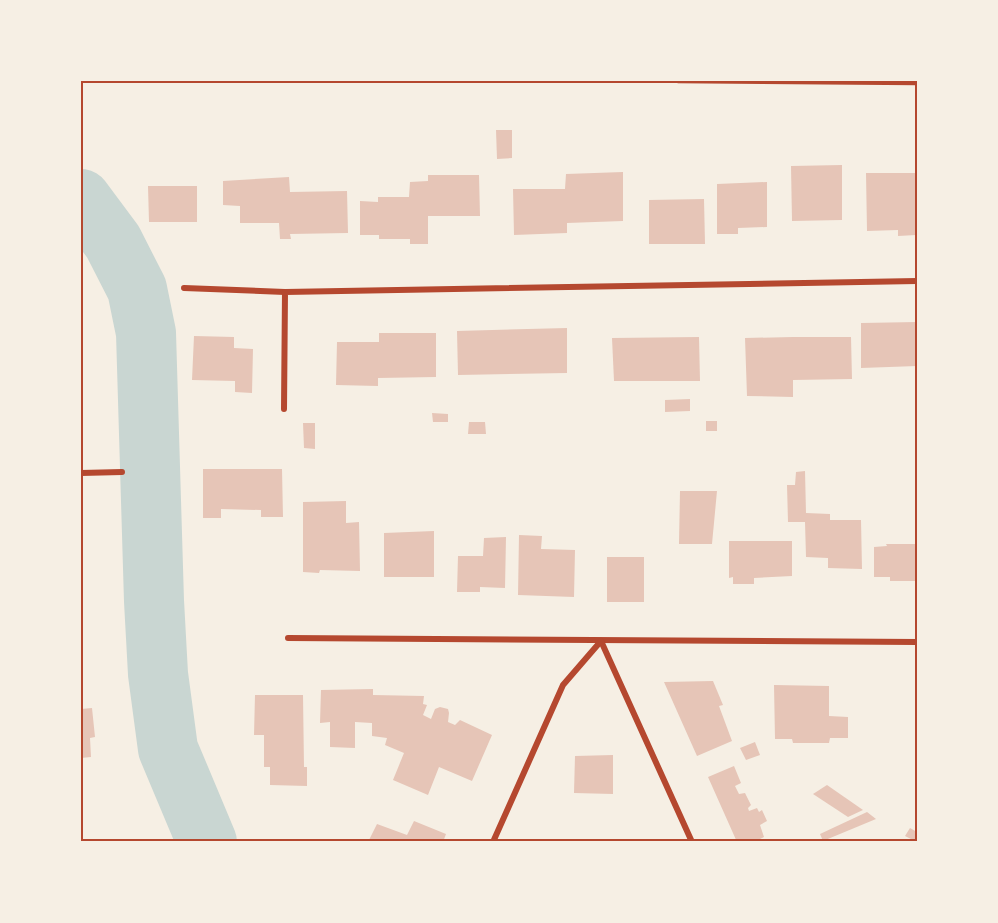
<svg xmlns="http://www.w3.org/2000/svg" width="998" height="923" viewBox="0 0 998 923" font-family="'Roboto Condensed',sans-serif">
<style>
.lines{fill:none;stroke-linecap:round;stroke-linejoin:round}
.river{stroke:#c9d6d2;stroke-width:60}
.building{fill:#e6c5b7}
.service{stroke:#b5482f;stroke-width:4.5}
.minor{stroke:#b5482f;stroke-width:6}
.neatline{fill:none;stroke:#b5482f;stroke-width:2}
</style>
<rect width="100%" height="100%" fill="#f6efe4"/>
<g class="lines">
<polyline class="river" points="81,199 113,242 137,289 146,333 154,601 158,674 168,749 207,842"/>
</g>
<g class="building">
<polygon points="496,130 512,130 512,158 497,159"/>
<polygon points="842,165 842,220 792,221 791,166"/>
<polygon points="623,172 623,221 567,223 567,233 514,235 513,189 565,189 566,174"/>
<polygon points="866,173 915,173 916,235 898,236 898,230 867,231"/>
<polygon points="428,175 479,175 480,216 428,216 428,244 410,244 410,239 379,239 379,235 360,235 360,201 378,202 378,197 409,197 410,182 428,181"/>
<polygon points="289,177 290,192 347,191 348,233 290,234 291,239 280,239 279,223 240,223 240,206 223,205 223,181"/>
<polygon points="767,182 767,227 738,228 738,234 717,234 717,184"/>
<polygon points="148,186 197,186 197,222 149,222"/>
<polygon points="704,199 705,244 649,244 649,200"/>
<polygon points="917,322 917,366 861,368 861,323"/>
<polygon points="567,328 567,373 458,375 457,331"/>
<polygon points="379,333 436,333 436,377 378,378 378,386 336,385 337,342 379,342"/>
<polygon points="194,336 234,337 234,348 253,349 252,393 235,392 235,381 192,380"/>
<polygon points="699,337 700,381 614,381 612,338"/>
<polygon points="793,337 851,337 852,379 793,380 793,397 747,396 745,338"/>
<polygon points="690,399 690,411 665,412 665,400"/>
<polygon points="432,413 448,414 448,422 433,422"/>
<rect x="706" y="421" width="11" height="10"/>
<polygon points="469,422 485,422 486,434 468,434"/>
<polygon points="303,423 315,423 315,449 304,448"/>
<polygon points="203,469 282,469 283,517 261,517 261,510 221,509 221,518 203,518"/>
<polygon points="805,471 806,513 830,514 830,520 861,520 862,569 828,568 828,558 806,557 805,522 788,522 787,485 795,485 796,472"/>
<polygon points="680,491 717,491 712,544 679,544"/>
<polygon points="346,501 346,523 359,522 360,571 320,570 319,573 303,572 303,502"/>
<polygon points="434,531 434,577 384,577 384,533"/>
<polygon points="519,535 542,536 541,549 575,550 574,597 518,595"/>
<polygon points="506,537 505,588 480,587 480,592 457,592 458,556 483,556 484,538"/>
<polygon points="729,541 792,541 792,576 754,578 754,584 733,584 733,577 729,578"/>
<polygon points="886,544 917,544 917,581 890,581 890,577 874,577 874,547 887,546"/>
<rect x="607" y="557" width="37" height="45"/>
<polygon points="713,681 723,705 719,706 732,741 697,756 664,682"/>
<polygon points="774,685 829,686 829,716 848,717 848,738 830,738 829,743 793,743 792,739 775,739"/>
<polygon points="373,689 373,695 424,696 423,704 427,705 423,715 431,719 435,709 440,707 448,709 449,713 448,722 455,725 460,720 492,735 472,781 439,767 428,795 393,780 404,753 385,745 387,738 372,736 372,723 355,722 355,748 330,747 330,722 320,723 321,690"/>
<polygon points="255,695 303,695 304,767 307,767 307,786 270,785 270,767 264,767 264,735 254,735"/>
<polygon points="92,708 95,737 90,738 91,757 81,758 81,709"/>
<polygon points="755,742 760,755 746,760 740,748"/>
<polygon points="613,755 613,794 574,793 575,756"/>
<polygon points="734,766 741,783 735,786 739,794 745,793 751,805 748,808 749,811 757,808 759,812 762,810 767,821 760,825 764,837 754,842 737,842 708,777"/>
<polygon points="827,785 863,810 848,817 813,794"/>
<polygon points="867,812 876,819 823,841 820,834"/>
<polygon points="414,821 446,834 443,842 368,842 377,824 407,835"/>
<polygon points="910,828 917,832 917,842 905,836"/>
</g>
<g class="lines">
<polyline class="service" points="678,81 917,83"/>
<g class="minor">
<polyline points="184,288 285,292"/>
<polyline points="284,409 285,292 917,281"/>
<polyline points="81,473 122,472"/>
<polyline points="288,638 917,642"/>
<polyline points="601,641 692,842"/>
<polyline points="493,842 563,685 601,641"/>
</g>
</g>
<rect width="998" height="923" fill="none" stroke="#f6efe4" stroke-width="165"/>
<rect x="82" y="82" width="834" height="758" class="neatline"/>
</svg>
